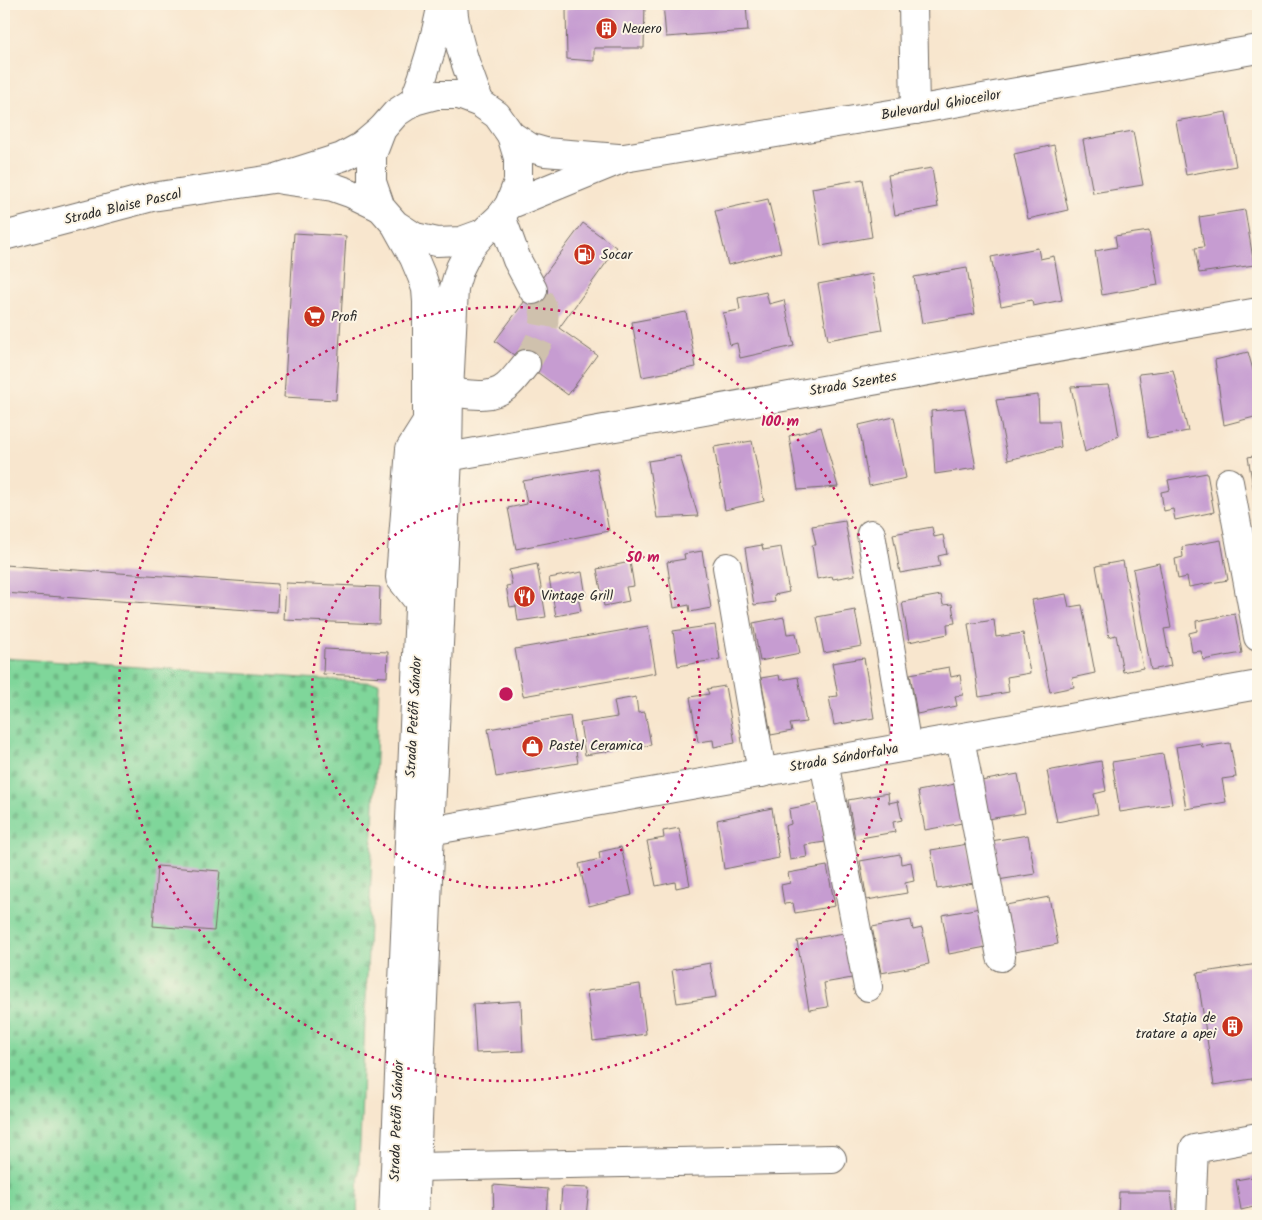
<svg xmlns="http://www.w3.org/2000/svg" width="1262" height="1220" viewBox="0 0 1262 1220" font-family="Kalam,sans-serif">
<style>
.cemetery{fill:url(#cemetery-stones);stroke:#558062}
.building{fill:#c69cd1}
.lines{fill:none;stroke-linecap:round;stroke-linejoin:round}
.minor-tunnel{stroke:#cfc1ad;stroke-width:28;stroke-dasharray:28 14;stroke-linecap:butt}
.minor-casing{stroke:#736c64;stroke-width:30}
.major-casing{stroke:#736c64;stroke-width:30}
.minor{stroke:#fff;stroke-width:28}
.major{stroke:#fff;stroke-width:28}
.ring{fill:none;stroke:#c2185b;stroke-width:2.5;stroke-dasharray:2.5 5}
.labels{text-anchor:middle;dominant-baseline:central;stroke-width:4;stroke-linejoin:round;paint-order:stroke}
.poi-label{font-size:14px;fill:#2b2b2b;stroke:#fcf5e5;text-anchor:start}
.street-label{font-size:14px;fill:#2b2b2b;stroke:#fcf5e5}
.centre{fill:#c2185b;stroke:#fcf5e5;stroke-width:2.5}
.ring-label{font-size:15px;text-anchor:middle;font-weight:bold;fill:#c2185b;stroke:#fcf5e5;stroke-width:4;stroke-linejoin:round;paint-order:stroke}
</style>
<defs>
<pattern id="cemetery-stones" width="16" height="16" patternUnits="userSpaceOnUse" patternTransform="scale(1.25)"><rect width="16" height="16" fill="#7fd69a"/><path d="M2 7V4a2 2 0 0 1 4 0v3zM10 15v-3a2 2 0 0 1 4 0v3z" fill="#6eb885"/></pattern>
</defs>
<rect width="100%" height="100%" fill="#fcf5e5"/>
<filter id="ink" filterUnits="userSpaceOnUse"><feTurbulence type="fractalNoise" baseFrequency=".02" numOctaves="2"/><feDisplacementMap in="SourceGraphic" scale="10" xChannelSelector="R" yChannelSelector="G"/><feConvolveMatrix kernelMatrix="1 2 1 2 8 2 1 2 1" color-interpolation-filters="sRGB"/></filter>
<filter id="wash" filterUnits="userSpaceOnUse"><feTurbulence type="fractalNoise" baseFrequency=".0096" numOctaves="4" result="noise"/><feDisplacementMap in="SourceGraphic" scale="20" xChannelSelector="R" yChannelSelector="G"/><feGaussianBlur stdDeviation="1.12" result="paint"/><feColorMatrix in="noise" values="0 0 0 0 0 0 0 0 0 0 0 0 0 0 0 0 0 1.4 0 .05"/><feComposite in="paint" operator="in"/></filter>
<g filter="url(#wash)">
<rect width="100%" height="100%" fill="#f8e6ce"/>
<polygon class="cemetery" points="4,658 379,683 357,1216 4,1216"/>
<g id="blocks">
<g class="building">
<polygon points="582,4 645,4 644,48 594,48 594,61 567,59 566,10"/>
<polygon points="663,4 746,4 748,31 666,37"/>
<polygon points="1226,112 1236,166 1186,175 1176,121"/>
<polygon points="1133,131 1143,185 1093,193 1083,140"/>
<polygon points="1054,145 1068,210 1028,219 1014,154"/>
<polygon points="932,168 938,207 895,215 888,175"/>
<polygon points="863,179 872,237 821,246 812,188"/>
<polygon points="768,199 781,252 728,265 715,211"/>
<polygon points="1245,210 1254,265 1199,273 1195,248 1204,247 1199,217"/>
<polygon points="583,223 617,248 559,328 597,355 568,395 495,341"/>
<polygon points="1149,231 1158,285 1102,295 1095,251 1117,247 1115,236"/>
<polygon points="294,233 346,236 336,400 284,397"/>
<polygon points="1038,248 1040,259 1054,256 1062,300 1033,306 1032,300 1001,306 991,257"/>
<polygon points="967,268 975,314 922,323 914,277"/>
<polygon points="872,274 882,330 828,340 818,284"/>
<polygon points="766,292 769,304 784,300 794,346 740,358 737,343 730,345 723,313 740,310 738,298"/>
<polygon points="686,312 696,367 642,377 632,322"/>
<polygon points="1248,352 1258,388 1258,416 1224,425 1215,360"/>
<polygon points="1173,370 1188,431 1148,438 1139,374"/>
<polygon points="1108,385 1114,407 1119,436 1085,452 1071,387"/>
<polygon points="1038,395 1039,421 1058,421 1061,447 1008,460 996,400"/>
<polygon points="965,408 976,468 935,474 931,411"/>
<polygon points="894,417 906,478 869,486 859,425"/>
<polygon points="821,427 838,487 798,490 789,436"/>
<polygon points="752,441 764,501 725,510 714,447"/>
<polygon points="1258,455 1258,504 1256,504 1248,457"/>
<polygon points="680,456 698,516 657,518 648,461"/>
<polygon points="597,468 609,531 516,549 508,508 527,504 523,481"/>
<polygon points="1207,473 1214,512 1175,520 1173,509 1164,511 1161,492 1170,490 1168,480"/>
<polygon points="845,521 855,575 833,579 832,576 817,579 812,545 816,545 812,526"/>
<polygon points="932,527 934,537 943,535 947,554 938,556 940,566 900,573 893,534"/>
<polygon points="1221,540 1228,580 1189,587 1187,577 1178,579 1175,559 1183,557 1182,547"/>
<polygon points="762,545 763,550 781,547 789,592 774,595 775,602 754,605 745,548"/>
<polygon points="702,551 711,608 690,612 689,605 674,608 667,562 685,559 684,554"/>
<polygon points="1123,561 1143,668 1123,672 1116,635 1109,637 1096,566"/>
<polygon points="630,562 634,586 626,587 629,601 604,606 597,569"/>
<polygon points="1159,563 1171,628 1164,629 1171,666 1151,670 1133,569"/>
<polygon points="537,564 546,617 518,621 516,606 510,607 506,586 512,585 509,570"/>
<polygon points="4,565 278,584 277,612 4,593"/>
<polygon points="582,572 586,596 578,597 581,611 556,616 549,578"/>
<polygon points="286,583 380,587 379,624 284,620"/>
<polygon points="1066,594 1069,607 1082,605 1095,673 1072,678 1074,687 1050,692 1032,600"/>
<polygon points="941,595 943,605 952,604 955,623 947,624 948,634 909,642 902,602"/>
<polygon points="855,610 862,646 824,653 817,617"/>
<polygon points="1235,614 1242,653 1203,660 1201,651 1192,652 1189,633 1197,631 1196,621"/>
<polygon points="784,617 787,634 796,633 800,653 760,661 753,623"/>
<polygon points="994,620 996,637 1023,633 1030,673 1007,677 1009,692 979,697 968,624"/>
<polygon points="715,625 720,659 678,666 673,631"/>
<polygon points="648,626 656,673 523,696 515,649"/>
<polygon points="324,649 388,652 387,677 323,674"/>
<polygon points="864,658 874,718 834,725 829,697 838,696 832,663"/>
<polygon points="949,667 951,677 960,675 963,695 955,696 957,706 917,714 910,674"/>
<polygon points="779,675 780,680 798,677 806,722 790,724 792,731 771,735 761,678"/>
<polygon points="725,686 735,743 714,747 713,740 698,742 690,697 709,694 707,689"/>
<polygon points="636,697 638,713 645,712 651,745 585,755 580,723 617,717 614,701"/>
<polygon points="570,716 578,763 496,777 488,729"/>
<polygon points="1201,743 1202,747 1230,743 1236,777 1222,779 1226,802 1186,809 1176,747"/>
<polygon points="1163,754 1172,804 1120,812 1112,762"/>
<polygon points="1101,761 1106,791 1094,794 1098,814 1057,822 1047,771"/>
<polygon points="1018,774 1025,813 988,819 981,781"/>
<polygon points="955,784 962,823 925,830 918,791"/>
<polygon points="888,793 889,803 898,801 902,820 893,822 895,832 855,839 848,800"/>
<polygon points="818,803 825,842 805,845 807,857 790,860 785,826 791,824 789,809"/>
<polygon points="772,808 779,858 724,869 717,820"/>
<polygon points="679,828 690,885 676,888 675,882 656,886 647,841 664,838 663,831"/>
<polygon points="1028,835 1035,874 998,880 991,841"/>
<polygon points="968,844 974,883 937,889 931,850"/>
<polygon points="621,847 632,895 589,906 579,864 600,859 599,852"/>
<polygon points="900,854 901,864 911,862 914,881 905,883 907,893 867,900 860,861"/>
<polygon points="157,866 220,871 214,931 153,926"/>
<polygon points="827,866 835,906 795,913 793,903 784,904 781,885 790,883 788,873"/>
<polygon points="1049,897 1058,944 1014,952 1006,905"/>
<polygon points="980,908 986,947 949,954 942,915"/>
<polygon points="911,920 913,930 922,928 929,964 881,973 872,927"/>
<polygon points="844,933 852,978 824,983 828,1007 809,1010 797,941"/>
<polygon points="710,963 716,997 677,1003 672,970"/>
<polygon points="1258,964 1258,1078 1214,1085 1197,973"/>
<polygon points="640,984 646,1034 593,1041 587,991"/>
<polygon points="521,1001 523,1051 476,1053 473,1004"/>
<polygon points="1258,1176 1258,1206 1241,1210 1236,1180"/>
<polygon points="493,1185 548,1189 546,1216 494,1216"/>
<polygon points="562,1187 589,1188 586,1216 560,1216"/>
<polygon points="1119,1192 1171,1192 1174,1216 1118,1216"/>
</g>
</g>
</g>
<g filter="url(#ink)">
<use href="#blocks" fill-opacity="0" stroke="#736c64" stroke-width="1"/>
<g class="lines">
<path class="minor-tunnel" d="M526 364C536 346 549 329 543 307 541 301 536 295 533 290"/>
<defs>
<g id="minor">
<polyline points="913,4 915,110"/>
<polyline points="511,135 531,148 545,152 618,158"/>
<polyline points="282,180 333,187 350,193 381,208"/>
<polyline points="509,205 624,158 915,110 1258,49"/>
<polyline points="501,216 517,260 533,290"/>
<polyline points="4,236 152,197 273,179 342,157 362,146 382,129"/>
<path d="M449 392C468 394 491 400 507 386 514 380 520 371 526 364"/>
<polyline points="448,457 1258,312"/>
<polyline points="1229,482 1258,637"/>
<polyline points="871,534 907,747"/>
<polyline points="727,567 762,773"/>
<polyline points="419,602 400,578 410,449 427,422"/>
<polyline points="960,738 1001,957"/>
<polyline points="824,762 868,987"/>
<polyline points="430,831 1258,685"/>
<polyline points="416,1167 832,1159"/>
<polyline points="1191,1216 1194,1149 1258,1137"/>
</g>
<g id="major">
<path d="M453 4C454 35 469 74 480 103"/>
<path d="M414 101C427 68 435 39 442 4"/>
<polyline points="393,1216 427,422 427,302 426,289 422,277 414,258 395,224 381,208 372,182 372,155 382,129 396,113 414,101 436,95 459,95 480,103 497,115 511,135 518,158 518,182 509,205 501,216 483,233 461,241 437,242 415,237 395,224"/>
<polyline points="414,1216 430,831 448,457 449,392 454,288 460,268 470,248 483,233"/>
</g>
</defs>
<use href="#minor" class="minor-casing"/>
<use href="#major" class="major-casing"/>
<use href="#minor" class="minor"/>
<use href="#major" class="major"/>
</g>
</g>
<g class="ring">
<circle cx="506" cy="694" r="194"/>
<circle cx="506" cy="694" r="387"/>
</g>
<defs>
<symbol id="building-disc" viewBox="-11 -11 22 22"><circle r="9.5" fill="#c8321e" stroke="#fcf5e5"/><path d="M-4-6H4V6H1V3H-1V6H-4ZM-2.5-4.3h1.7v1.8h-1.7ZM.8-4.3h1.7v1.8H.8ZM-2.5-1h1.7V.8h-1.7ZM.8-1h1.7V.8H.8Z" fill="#fff"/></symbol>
<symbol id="fuel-disc" viewBox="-11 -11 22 22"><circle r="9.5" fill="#c8321e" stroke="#fcf5e5"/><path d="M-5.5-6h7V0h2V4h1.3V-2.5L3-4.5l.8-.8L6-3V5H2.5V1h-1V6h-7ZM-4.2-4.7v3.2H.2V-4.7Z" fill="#fff"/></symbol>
<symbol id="supermarket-disc" viewBox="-11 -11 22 22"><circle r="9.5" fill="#c8321e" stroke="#fcf5e5"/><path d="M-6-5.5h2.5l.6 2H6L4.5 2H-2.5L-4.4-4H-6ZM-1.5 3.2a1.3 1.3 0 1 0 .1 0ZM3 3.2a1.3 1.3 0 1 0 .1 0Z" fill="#fff"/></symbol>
<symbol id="restaurant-disc" viewBox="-11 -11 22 22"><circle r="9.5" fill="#c8321e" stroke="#fcf5e5"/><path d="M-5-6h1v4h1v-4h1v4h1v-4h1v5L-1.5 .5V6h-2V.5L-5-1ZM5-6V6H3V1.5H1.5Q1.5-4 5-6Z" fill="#fff"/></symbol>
<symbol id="shop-disc" viewBox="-11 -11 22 22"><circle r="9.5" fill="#c8321e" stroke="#fcf5e5"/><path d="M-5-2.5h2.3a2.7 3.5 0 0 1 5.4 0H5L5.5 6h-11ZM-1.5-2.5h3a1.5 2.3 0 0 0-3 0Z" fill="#fff"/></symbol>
</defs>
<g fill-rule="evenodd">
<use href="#building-disc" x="594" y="16" width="25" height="25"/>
<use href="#fuel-disc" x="572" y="242" width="25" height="25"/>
<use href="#supermarket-disc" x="302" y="304" width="25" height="25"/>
<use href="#restaurant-disc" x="512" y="584" width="25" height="25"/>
<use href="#shop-disc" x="520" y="734" width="25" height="25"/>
<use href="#building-disc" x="1220" y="1014" width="25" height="25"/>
</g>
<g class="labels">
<g class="poi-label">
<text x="622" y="29">Neuero</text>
<text x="601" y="255">Socar</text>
<text x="331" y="317">Profi</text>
<text x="541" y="596">Vintage Grill</text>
<text x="549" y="746">Pastel Ceramica</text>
<text x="1216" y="1018" text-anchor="end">Stația de<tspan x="1216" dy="16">tratare a apei</tspan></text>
</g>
<g class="street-label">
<text transform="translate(941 105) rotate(-10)">Bulevardul Ghioceilor</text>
<text transform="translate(123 207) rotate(-13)">Strada Blaise Pascal</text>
<text transform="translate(853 384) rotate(-10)">Strada Szentes</text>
<text transform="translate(414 717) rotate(-87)">Strada Petőfi Sándor</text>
<text transform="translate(844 758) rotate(-10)">Strada Sándorfalva</text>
<text transform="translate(397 1121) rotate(-88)">Strada Petőfi Sándor</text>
</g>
</g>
<circle cx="506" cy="694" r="8" class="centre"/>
<g class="ring-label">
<text x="780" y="426">100 m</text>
<text x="643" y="562">50 m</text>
</g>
<rect width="1262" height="1220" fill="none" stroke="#fcf5e5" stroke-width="20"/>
</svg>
